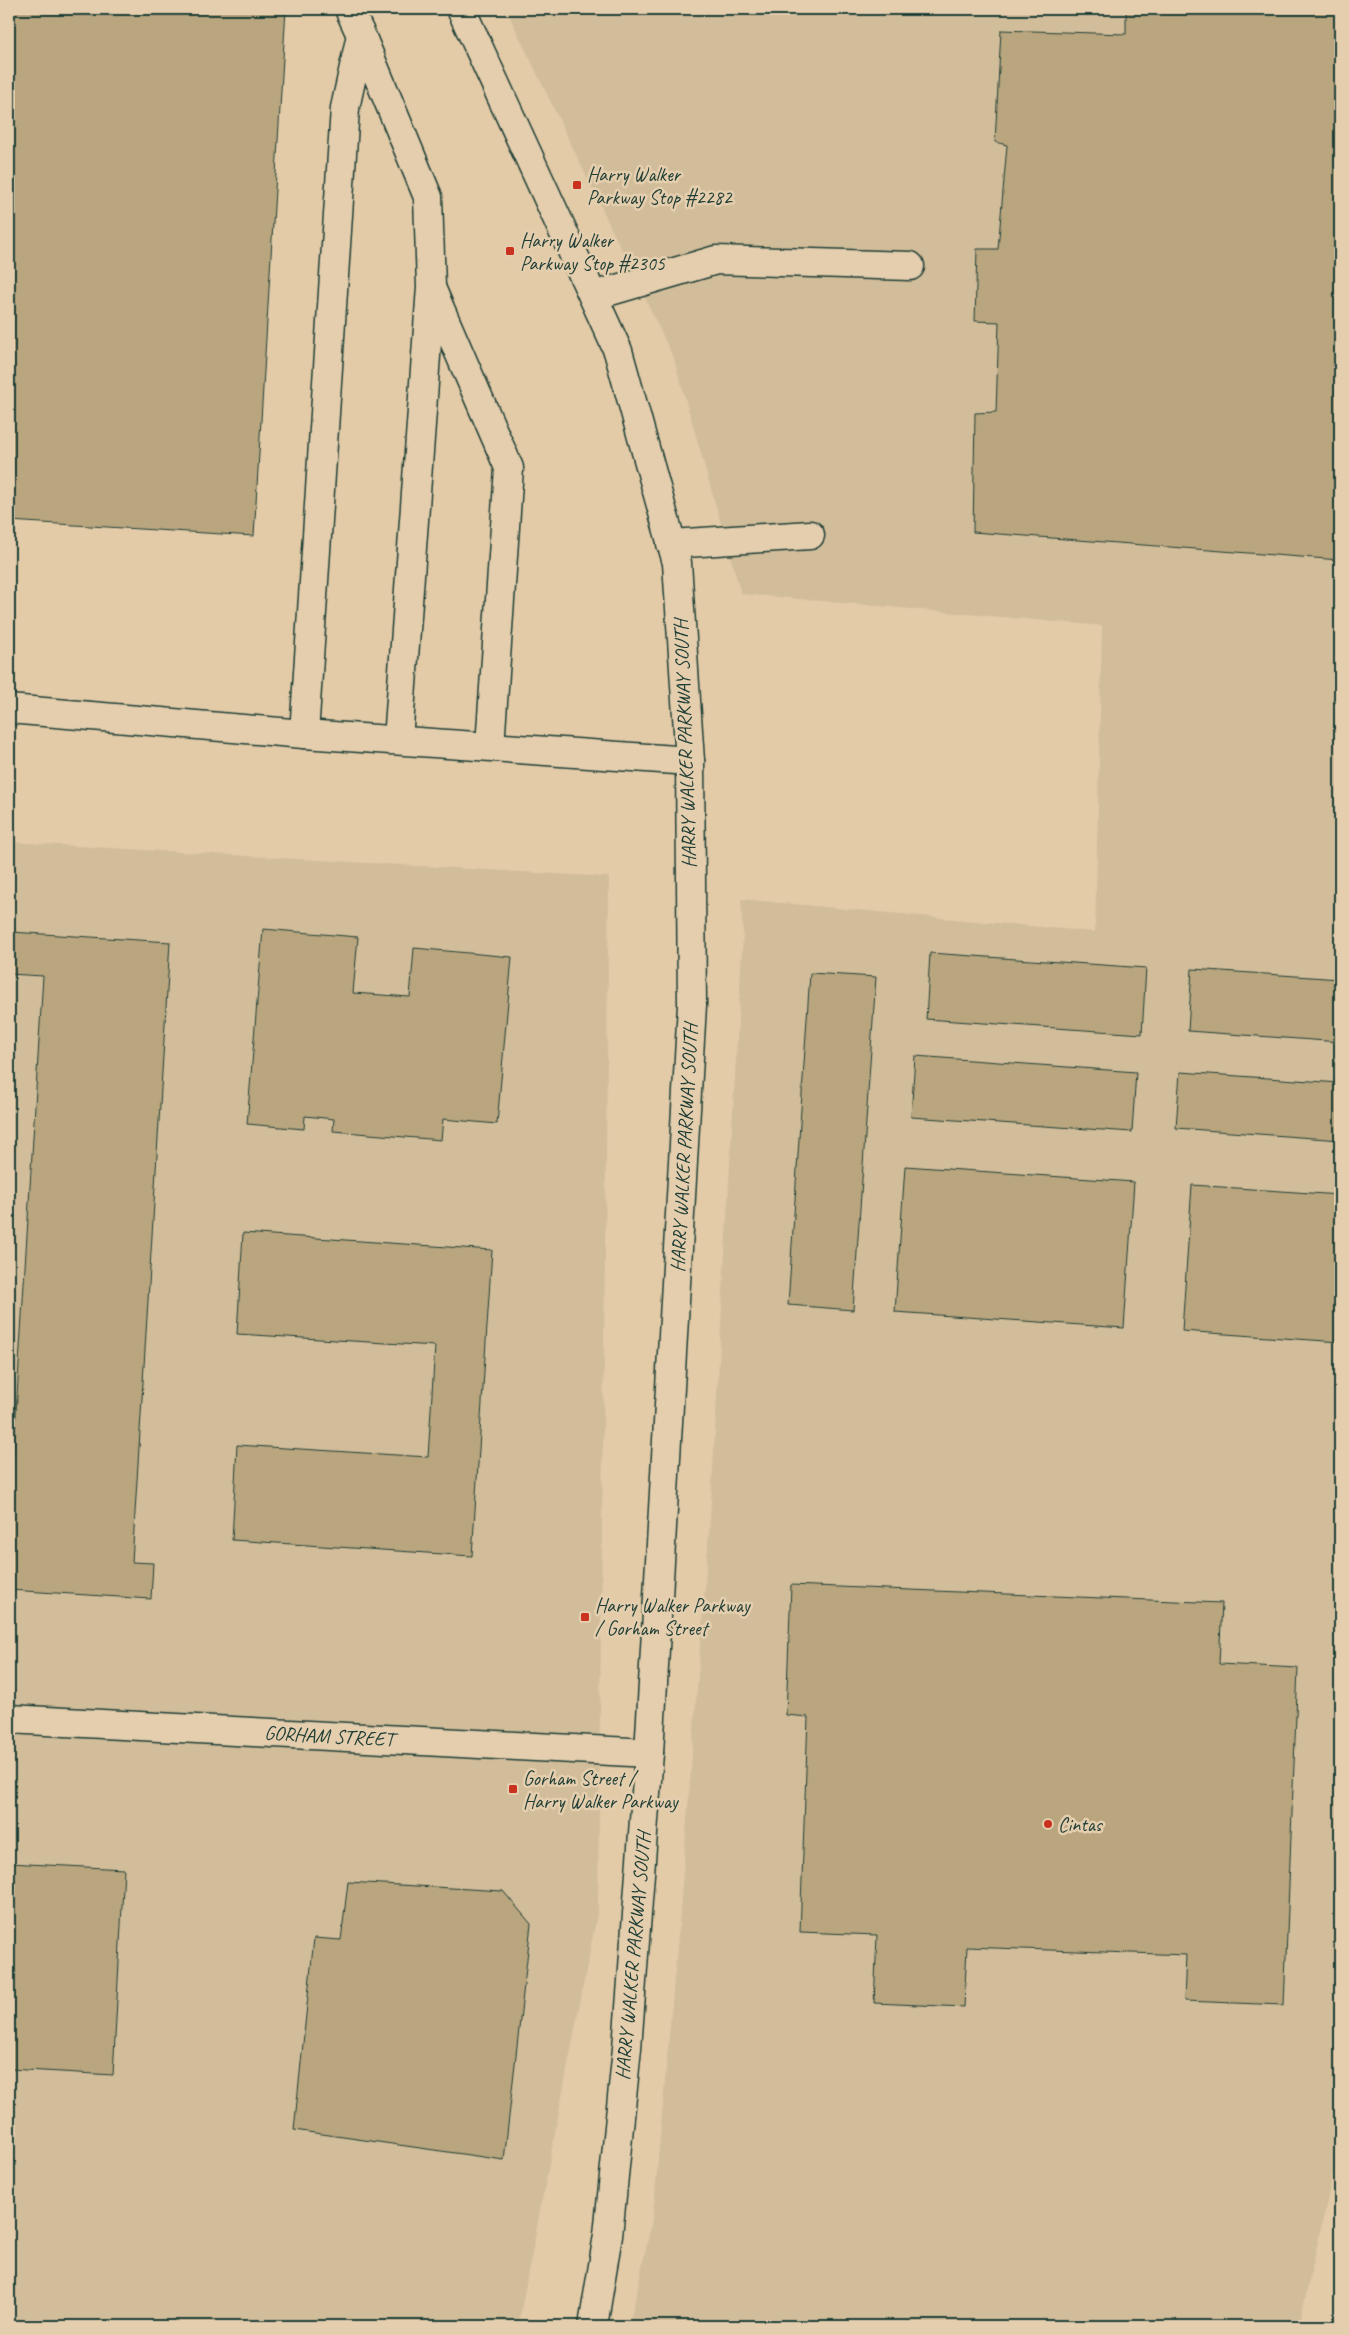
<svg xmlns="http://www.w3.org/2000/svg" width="1349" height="2335" viewBox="0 0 1349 2335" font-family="Caveat,sans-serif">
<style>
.built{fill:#d2bd9a}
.building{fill:#b9a67f;stroke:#1f3d34}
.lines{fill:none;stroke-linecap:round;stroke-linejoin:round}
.minor-casing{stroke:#1f3d34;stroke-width:31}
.minor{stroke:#e4ceae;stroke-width:28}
.poi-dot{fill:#c8321e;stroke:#e4ceae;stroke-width:2}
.labels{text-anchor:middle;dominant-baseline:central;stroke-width:5;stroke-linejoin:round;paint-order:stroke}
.poi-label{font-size:20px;fill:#1f3d34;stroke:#e4ceae;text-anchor:start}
.street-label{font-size:20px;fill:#1f3d34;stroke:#e4ceae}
</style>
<rect width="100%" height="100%" fill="#e3cba8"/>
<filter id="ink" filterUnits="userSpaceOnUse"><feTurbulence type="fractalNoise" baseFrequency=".02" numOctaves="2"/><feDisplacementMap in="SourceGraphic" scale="10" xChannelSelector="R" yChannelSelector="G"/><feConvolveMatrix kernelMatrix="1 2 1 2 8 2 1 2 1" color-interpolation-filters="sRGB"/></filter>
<g filter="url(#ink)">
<g class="built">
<polygon points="506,9 1340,9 1340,2144 1299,2326 649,2326 630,2322 653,2215 679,1924 710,1519 743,933 741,899 1095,932 1102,626 741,594 674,359"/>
<polygon points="9,842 609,877 598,1909 518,2326 9,2326"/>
</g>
<g class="building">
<polygon points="9,9 286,9 254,536 9,521"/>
<polygon points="1126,9 1340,9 1340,560 973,532 975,413 996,412 999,322 975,321 977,249 998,249 1007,145 995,142 1001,30 1126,34"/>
<polygon points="263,929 358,937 353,993 410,997 414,948 512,957 497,1124 443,1119 441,1140 333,1131 334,1119 305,1116 304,1129 247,1124"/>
<polygon points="11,932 170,942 132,1562 153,1563 151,1599 9,1590 9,1526 43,976 9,974"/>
<polygon points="930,953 1146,968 1142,1034 926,1019"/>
<polygon points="1192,969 1340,979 1340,1042 1188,1031"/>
<polygon points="810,973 876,977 853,1310 788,1305"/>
<polygon points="915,1056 1136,1072 1132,1132 911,1117"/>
<polygon points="1180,1072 1340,1083 1340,1140 1176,1128"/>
<polygon points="905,1166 1134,1182 1124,1328 895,1312"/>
<polygon points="1192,1185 1340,1195 1340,1342 1182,1331"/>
<polygon points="243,1233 492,1250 472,1556 232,1540 237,1445 428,1457 435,1346 237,1334"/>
<polygon points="791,1585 1222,1603 1219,1664 1298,1668 1284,2005 1184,2001 1186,1955 967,1947 964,2007 874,2003 877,1935 800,1932 808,1717 786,1715"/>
<polygon points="9,1863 124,1869 113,2075 9,2069"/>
<polygon points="348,1882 503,1891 531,1924 504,2160 294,2130 314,1938 341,1940"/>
</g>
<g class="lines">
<defs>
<g id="minor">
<polyline points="349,9 361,35"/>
<polyline points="461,9 618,351 677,563 690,761 692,1005 649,1753 627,2048 608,2235 593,2326"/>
<polyline points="432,290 509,468 490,746"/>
<polyline points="593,296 716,260 910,266"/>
<polyline points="671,544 810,535"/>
<polyline points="9,709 304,734 690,761"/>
<polyline points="304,734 345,108 361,35 428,197 431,287 398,740"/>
<polyline points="9,1719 649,1753"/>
</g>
</defs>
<use href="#minor" class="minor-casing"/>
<use href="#minor" class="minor"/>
</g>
</g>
<g class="poi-dot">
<rect x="572" y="180" width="10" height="10" rx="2.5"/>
<rect x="505" y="246" width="10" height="10" rx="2.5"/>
<rect x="580" y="1612" width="10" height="10" rx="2.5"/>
<rect x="508" y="1784" width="10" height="10" rx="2.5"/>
<circle cx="1048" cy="1824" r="5"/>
</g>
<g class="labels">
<g class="poi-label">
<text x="587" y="174">Harry Walker<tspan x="587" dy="23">Parkway Stop #2282</tspan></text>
<text x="520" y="240">Harry Walker<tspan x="520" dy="23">Parkway Stop #2305</tspan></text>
<text x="595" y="1605">Harry Walker Parkway<tspan x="595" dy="23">/ Gorham Street</tspan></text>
<text x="523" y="1778">Gorham Street /<tspan x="523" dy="23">Harry Walker Parkway</tspan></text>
<text x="1058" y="1824">Cintas</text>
</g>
<g class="street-label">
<text transform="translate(685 744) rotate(-92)">HARRY WALKER PARKWAY SOUTH</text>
<text transform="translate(684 1148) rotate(-87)">HARRY WALKER PARKWAY SOUTH</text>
<text transform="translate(329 1736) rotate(3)">GORHAM STREET</text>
<text transform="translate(633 1956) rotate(-85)">HARRY WALKER PARKWAY SOUTH</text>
</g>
</g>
<rect width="1349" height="2335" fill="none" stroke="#e4ceae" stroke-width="30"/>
<rect x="15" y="15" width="1319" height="2305" fill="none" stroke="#1f3d34" stroke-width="2" filter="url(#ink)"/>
</svg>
